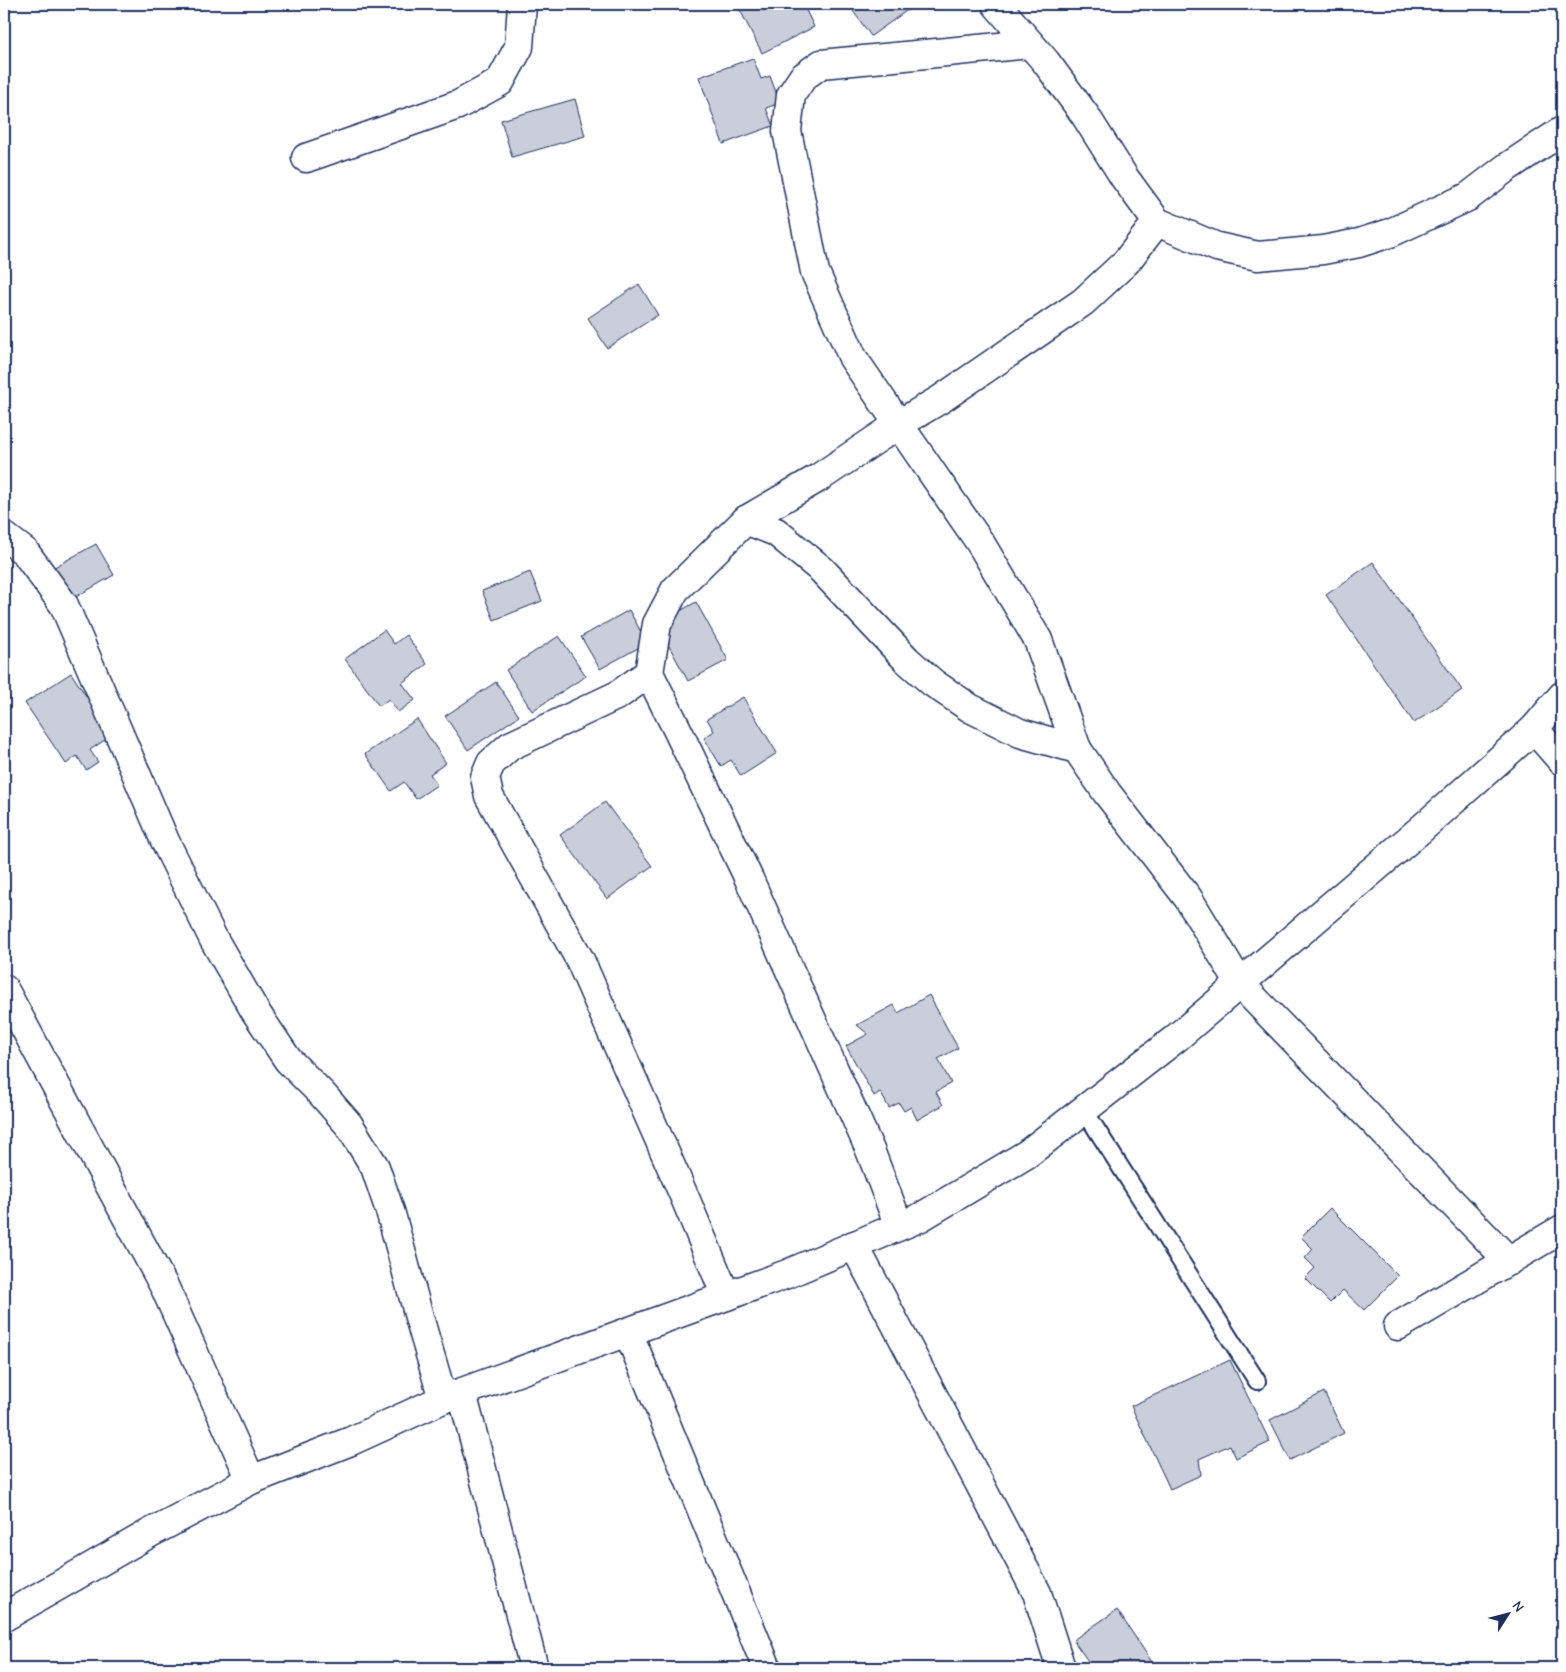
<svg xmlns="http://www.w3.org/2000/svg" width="1566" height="1672" viewBox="0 0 1566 1672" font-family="'Comic Neue',sans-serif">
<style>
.building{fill:#caceda;stroke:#1b2f5e}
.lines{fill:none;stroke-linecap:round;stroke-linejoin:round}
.lane-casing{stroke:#1b2f5e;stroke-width:20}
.street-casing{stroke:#1b2f5e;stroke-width:31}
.lane{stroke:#fff;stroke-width:16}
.street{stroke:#fff;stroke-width:28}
</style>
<rect width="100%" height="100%" fill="#fff"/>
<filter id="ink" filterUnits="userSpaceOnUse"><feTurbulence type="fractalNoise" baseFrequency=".02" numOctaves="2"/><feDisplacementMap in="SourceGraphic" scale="10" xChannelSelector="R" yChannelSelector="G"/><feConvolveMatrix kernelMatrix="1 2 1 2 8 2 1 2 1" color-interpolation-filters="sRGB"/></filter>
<g filter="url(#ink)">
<g class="building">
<polygon points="737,4 803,4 814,27 762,53"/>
<polygon points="848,4 906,4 909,9 871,36"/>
<polygon points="753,58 761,79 770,76 780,103 766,108 773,126 723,144 699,77"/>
<polygon points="575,99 585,136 512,157 501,120"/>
<polygon points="639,284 658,315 607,348 588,318"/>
<polygon points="4,466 6,500 4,500"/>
<polygon points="96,544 114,575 67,602 49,570"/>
<polygon points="1373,562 1462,690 1414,723 1326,595"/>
<polygon points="530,572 542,601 494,620 482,591"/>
<polygon points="696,602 728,660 688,681 657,624"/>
<polygon points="629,610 647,643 600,669 581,637"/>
<polygon points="384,630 394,644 406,635 427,664 402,683 415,700 398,712 389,699 379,706 345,659"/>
<polygon points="559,636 586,676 532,711 506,670"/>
<polygon points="71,673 112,735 90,750 98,762 86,770 77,756 66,764 25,703"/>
<polygon points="496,682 519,716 468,750 445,716"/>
<polygon points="743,697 777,753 741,776 731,760 721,766 704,738 714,731 707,719"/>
<polygon points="417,719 446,763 430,774 437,785 416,799 404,782 391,791 365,754"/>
<polygon points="605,802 652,866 607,899 560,835"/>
<polygon points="929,995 958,1048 938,1059 951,1083 936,1092 943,1105 917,1120 911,1107 904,1111 899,1103 889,1108 880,1092 874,1096 846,1046 868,1034 857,1025 894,1005 898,1013"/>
<polygon points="1330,1208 1398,1276 1364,1310 1343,1290 1330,1303 1305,1278 1315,1268 1305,1258 1313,1249 1301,1237"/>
<polygon points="1230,1360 1270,1442 1236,1458 1230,1445 1199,1459 1201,1475 1170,1489 1131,1406"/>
<polygon points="1324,1392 1344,1433 1290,1460 1270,1420"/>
<polygon points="1117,1610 1156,1668 1093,1668 1073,1640"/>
</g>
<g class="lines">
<defs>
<polyline id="lane" points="1084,1110 1257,1381"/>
<g id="street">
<polyline points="1030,44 821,64 803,77 791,95 787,131 815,272 853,358 981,544 1038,640 1077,749"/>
<polyline points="306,158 458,105 500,82 519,47 522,4"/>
<polyline points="1157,222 1217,247 1258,256 1323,250 1359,243 1390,233 1468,197 1506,168 1562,131"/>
<polyline points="746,520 820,477 899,424 941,399 1083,302 1126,262 1157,222 1124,177 1085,115 1046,62 996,4"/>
<polyline points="4,536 25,552 64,605 165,841 213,938 255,1011 288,1060 322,1094 349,1125 375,1167 391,1214 419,1317 443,1399"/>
<polyline points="649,673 657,624 675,590 746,520 776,532 822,570 907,660 933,683 970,708 1020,733 1077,749 1107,793 1188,898 1240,984 1509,1261"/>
<polyline points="1534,729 1562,761"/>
<polyline points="4,989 165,1288 251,1480"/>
<polyline points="854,1245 1037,1593 1061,1668"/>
<polyline points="726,1296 685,1198 580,960 489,796 485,777 491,763 510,746 618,695 649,673 678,731 749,879 870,1150 899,1226"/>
<polyline points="1398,1326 1562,1229"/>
<polyline points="628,1332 767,1668"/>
<polyline points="462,1393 534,1668"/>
<polyline points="4,1617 150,1533 251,1480 351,1441 443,1399 787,1274 921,1217 1027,1154 1175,1039 1420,830 1534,729 1562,696"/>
</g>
</defs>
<use href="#lane" class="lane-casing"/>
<use href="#street" class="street-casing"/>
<use href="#lane" class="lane"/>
<use href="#street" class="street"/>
</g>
</g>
<rect width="1566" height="1672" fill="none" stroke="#fff" stroke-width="20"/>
<rect x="10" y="10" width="1546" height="1652" fill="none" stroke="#1b2f5e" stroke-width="2" filter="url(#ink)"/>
<g transform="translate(1508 1614) rotate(54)" stroke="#ffffff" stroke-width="4" paint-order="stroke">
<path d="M0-4L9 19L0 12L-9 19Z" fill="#1b2f5e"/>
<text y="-8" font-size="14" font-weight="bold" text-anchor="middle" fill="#1b2f5e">N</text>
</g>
</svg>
